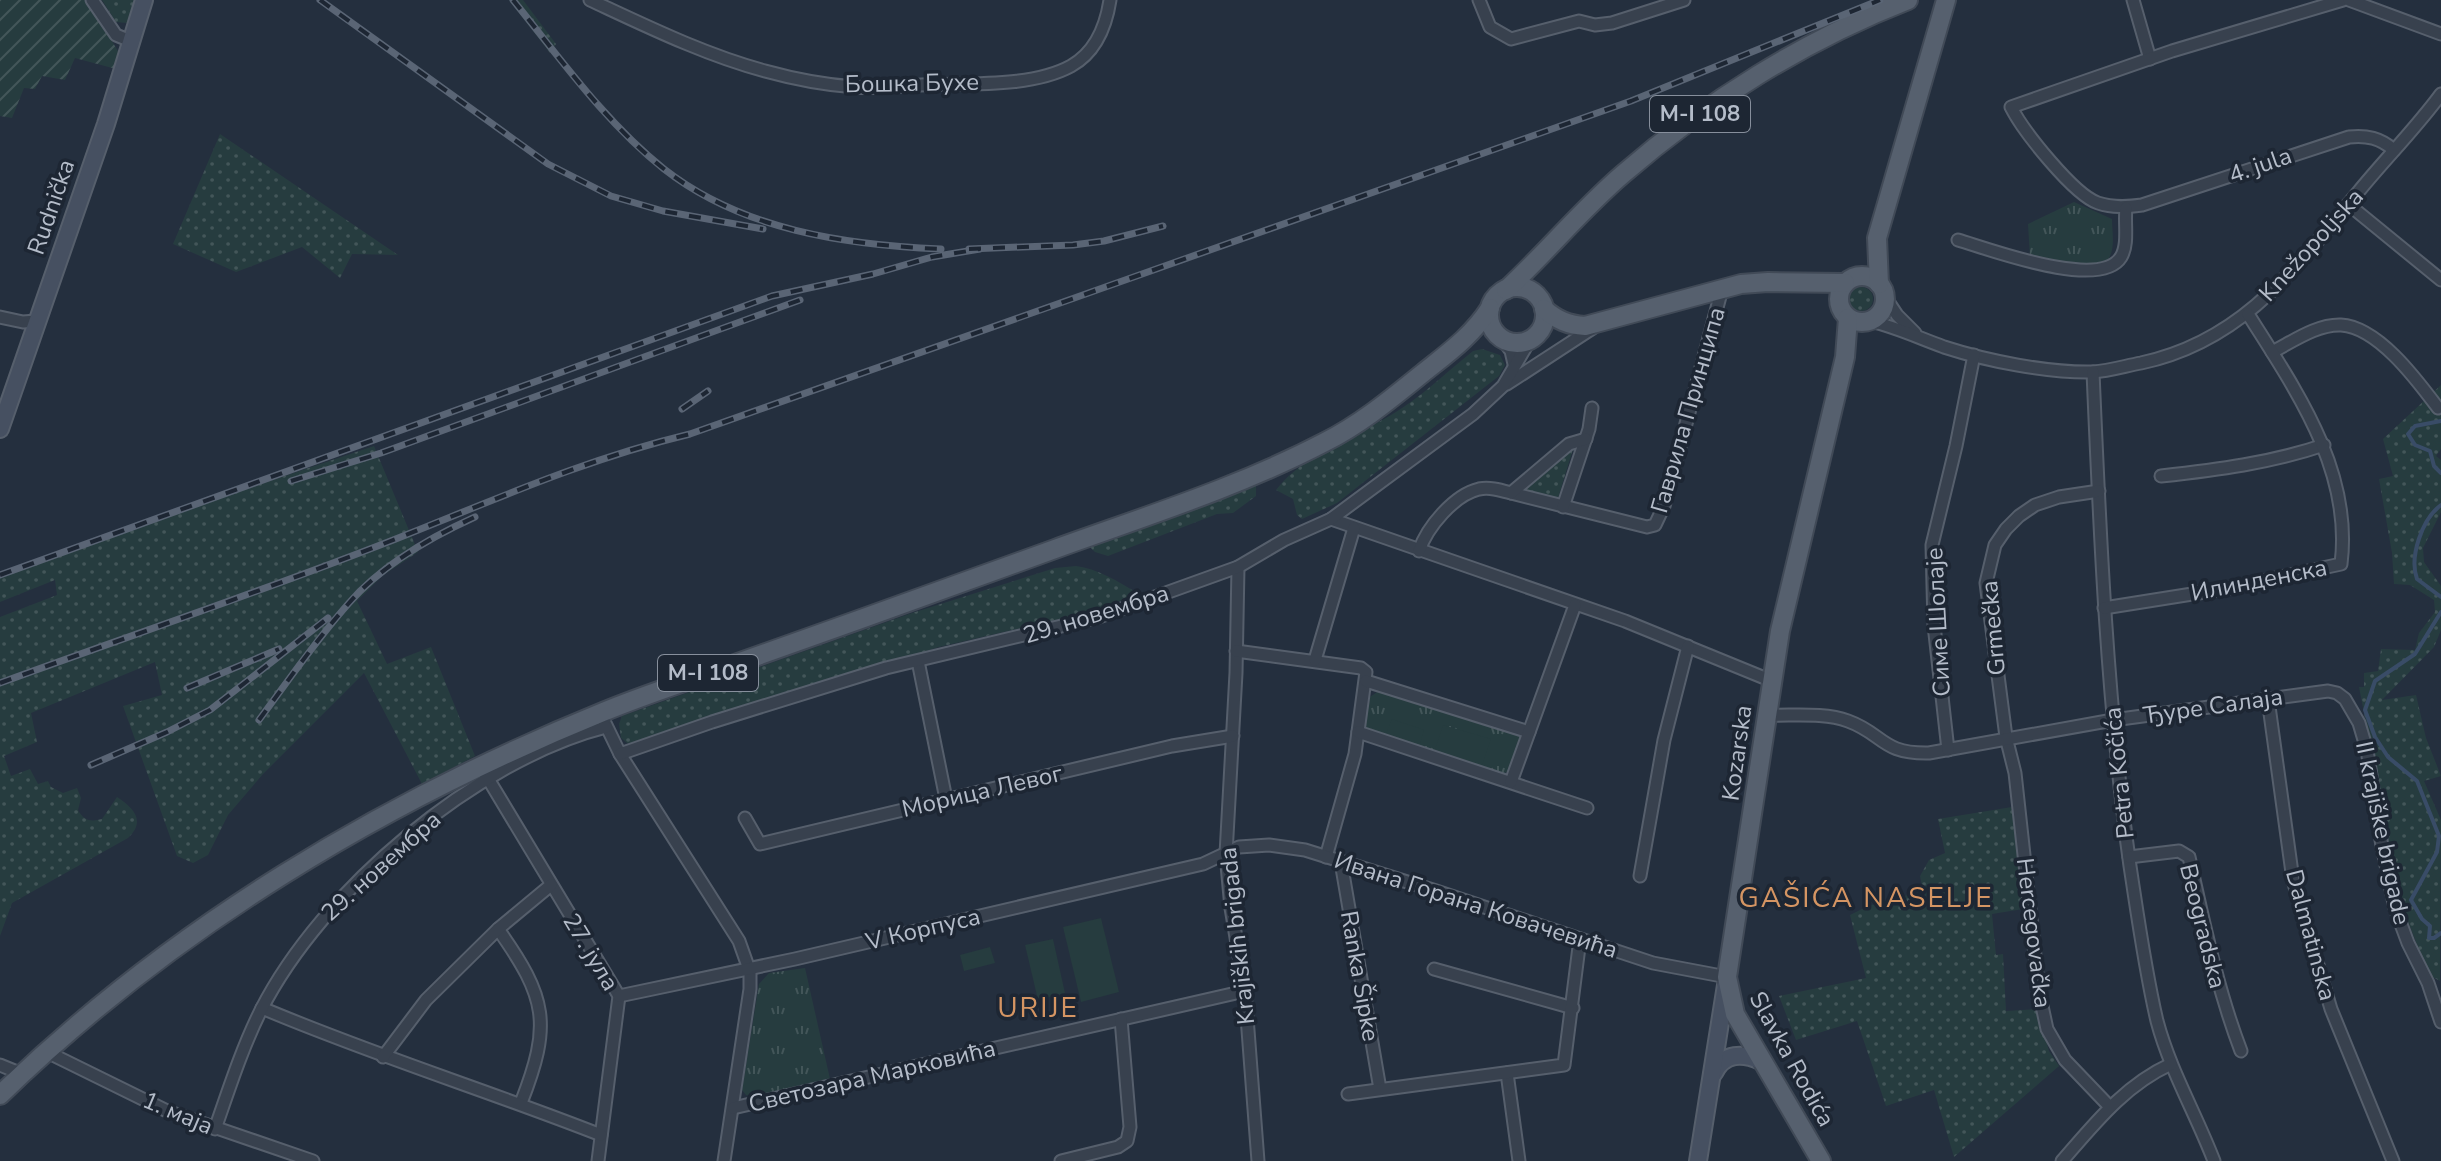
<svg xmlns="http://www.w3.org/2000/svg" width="2441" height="1161" viewBox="0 0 2441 1161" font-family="'Nunito Sans',sans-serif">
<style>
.grass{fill:url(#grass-dots)}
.park{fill:url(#park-tufts)}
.garden{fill:url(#garden-furrows)}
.pitch{fill:#263c3f}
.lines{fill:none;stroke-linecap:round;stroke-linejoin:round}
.stream{stroke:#394c67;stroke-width:4}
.street-casing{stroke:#565f6c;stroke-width:15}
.secondary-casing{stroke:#565f6c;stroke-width:20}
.primary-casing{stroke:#414a57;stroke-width:22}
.street{stroke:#38414e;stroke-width:11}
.secondary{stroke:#465061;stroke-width:16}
.primary{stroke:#56606e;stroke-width:18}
.rail-casing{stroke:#5a6575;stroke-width:7}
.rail{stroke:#1d2633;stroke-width:4;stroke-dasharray:12;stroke-linecap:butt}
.labels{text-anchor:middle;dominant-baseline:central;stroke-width:7;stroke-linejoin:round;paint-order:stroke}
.shield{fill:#1d2633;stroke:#878f9c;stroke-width:2}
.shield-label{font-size:22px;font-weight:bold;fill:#b4bcc9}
.street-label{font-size:24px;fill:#b4bcc9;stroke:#1d2633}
.quarter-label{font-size:28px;letter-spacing:2px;fill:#d59563;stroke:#1d2633}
</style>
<defs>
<pattern id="grass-dots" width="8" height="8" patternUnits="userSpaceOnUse" patternTransform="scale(2)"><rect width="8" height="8" fill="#263c3f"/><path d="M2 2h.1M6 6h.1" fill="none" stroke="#435659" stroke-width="1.8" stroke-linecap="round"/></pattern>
<pattern id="park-tufts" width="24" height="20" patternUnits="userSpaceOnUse" patternTransform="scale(2)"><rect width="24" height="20" fill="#263c3f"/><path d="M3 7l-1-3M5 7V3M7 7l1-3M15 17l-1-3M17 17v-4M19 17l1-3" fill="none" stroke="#435659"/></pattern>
<pattern id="garden-furrows" width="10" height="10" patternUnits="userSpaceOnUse" patternTransform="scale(2)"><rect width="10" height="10" fill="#263c3f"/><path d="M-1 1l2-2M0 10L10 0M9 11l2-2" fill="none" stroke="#435659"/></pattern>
</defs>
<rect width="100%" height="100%" fill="#242f3e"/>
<g class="grass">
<polygon points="102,0 134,0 131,18 127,23 116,22"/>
<polygon points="509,0 523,0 556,44 550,53"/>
<polygon points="220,134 398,255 352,254 340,278 302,247 236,272 173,244"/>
<circle cx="1861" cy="299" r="12"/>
<path d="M1482 349 1500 355 1505 365 1499 376 1337 503 1302 519 1297 515 1293 499 1276 490C1307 450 1364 435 1405 406 1429 390 1450 369 1473 351Z"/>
<polygon points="2441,385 2441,449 2436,456 2441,460 2441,512 2423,548 2424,562 2441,586 2441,630 2434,647 2382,700 2416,695 2426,738 2441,776 2424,781 2441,820 2440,981 2429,975 2401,904 2359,687 2364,687 2364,673 2378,671 2381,649 2415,650 2419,633 2435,612 2434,600 2410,585 2394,584 2392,553 2379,479 2393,476 2383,439"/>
<path d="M374 446 418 552 382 576 357 601 387 664 431 647 475 756 422 784 364 673 263 774 228 815 208 855 193 863 177 856 123 706 162 695 155 662 31 713 37 742 4 756 11 776 30 769 38 784 48 781 51 787 63 793 77 788 81 798 78 810C84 821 91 822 102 819L117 797C134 808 146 821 128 838L12 903 0 936V617L57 595 55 580 0 602V576L139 525Z"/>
<polygon points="1573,449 1558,498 1523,491"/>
<polygon points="1256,484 1256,496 1233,513 1217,514 1108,556 1095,552 1088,545"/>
<path d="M1076 566C1098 569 1118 581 1137 593L1103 609 939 647 642 742 627 743 621 738 619 724 622 716 912 613 1055 568Z"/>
<polygon points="2012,807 2023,909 1992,914 1996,955 2003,954 2006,1011 2037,1009 2049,1051 2059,1066 1954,1157 1934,1090 1886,1106 1857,1021 1796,1040 1779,996 1866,978 1850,915 1868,906 1923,891 1920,876 1929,860 1945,853 1938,819"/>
</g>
<g class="park">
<path d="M2074 202 2112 219C2112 235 2117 254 2103 265H2063L2030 257 2028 224Z"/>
<polygon points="1380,690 1516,731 1523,741 1513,770 1501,774 1369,731 1363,722 1367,699"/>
<polygon points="805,968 830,1079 754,1097 746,1095 742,1090 759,984 769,973"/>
</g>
<polygon class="garden" points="0,0 87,0 121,56 116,69 75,58 65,80 42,76 35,89 24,88 12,118 0,116"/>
<g class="pitch">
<polygon points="1392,719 1424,730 1419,747 1385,736"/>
<polygon points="1443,725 1491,739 1481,768 1434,752"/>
<polygon points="1101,918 1119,992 1081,1002 1063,927"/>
<polygon points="1053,939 1065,993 1038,1000 1025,945"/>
<polygon points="990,947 995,963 964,971 960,955"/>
</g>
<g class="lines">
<g class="stream">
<polyline points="2441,421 2415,426 2408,434 2415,445 2430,451 2434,466 2441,473"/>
<path d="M2441 505C2422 519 2409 557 2417 579L2441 597"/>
<polyline points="2441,612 2415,654 2375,681 2365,710 2375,737 2388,757 2417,781 2439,836 2437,852 2411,900 2422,919 2430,926 2429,938 2434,938 2441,933"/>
</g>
<defs>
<g id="street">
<polyline points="92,0 116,35 133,42"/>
<path d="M590 0C646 26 705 55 765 71 794 79 825 85 855 87 877 89 899 86 921 85 966 83 1031 88 1071 66 1096 52 1106 26 1110 0"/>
<polyline points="1479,0 1490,27 1511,39 1579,21 1595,25 1612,23 1684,0"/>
<polyline points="2133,0 2150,59"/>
<path d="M2343 0 2172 51 2011 107C2023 131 2074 195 2098 203 2113 208 2127 207 2142 205L2349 137C2367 135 2380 138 2394 150"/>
<polyline points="2349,0 2441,34"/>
<polyline points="2348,204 2441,280"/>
<path d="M1958 240C1989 249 2100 291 2121 257 2129 244 2124 223 2126 208"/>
<polyline points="1885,297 1897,315 1915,333"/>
<polyline points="0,317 23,322 36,321"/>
<path d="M1870 321C1896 327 1919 338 1944 347 1987 361 2048 373 2093 372 2109 371 2125 366 2141 363 2244 341 2296 267 2359 191 2386 158 2416 128 2441 94"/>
<polyline points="1503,340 1511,351 1514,364"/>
<path d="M2272 352C2292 342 2317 324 2341 325 2378 327 2417 380 2438 408"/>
<path d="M2093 372C2100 537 2107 702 2130 866 2138 918 2145 970 2157 1021 2170 1070 2196 1114 2214 1161"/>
<polyline points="1507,384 1593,328"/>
<path d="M2161 476C2216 470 2271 463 2324 445"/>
<polyline points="2099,491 2059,497 2035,505 2019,516 2006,529 1995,545 1986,583 2006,737 2015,773 2039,992 2047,1029 2065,1060 2110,1107"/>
<polyline points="1511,493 1647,527 1655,525 1664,506 1722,289"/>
<polyline points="1563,507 1589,429 1592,408"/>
<polyline points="1331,519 1625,621 1772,681"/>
<path d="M1419 551C1427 527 1454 495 1479 489 1490 487 1500 490 1511 493L1569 444 1586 439"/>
<polyline points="1238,567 1236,673 1226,854 1231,908 1245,991 1258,1161"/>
<path d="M2104 608 2230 588 2341 564C2353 470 2295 389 2248 314"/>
<polyline points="1236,651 1361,668 1366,672 1355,754 1326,857"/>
<polyline points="1315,660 1354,528"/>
<polyline points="918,661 946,799"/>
<polyline points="1366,681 1529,732"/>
<polyline points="2268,699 2293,880 2331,1009 2393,1161"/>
<path d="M1766 715C1792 716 1824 712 1848 721 1884 734 1881 754 1929 753L2113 720 2328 691 2337 693 2345 699 2359 723 2367 750 2382 846 2395 908 2408 943 2428 983 2441 1022"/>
<polyline points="604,721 620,754 739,941 750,972 750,989 724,1161"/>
<polyline points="1358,732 1587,808"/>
<polyline points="1948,750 1934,625 1932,545 1956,446 1974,355"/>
<polyline points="620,754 712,722 886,668 1099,617 1238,567 1284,540 1331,519 1473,414 1503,386 1530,340"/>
<polyline points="484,772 619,996 598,1161"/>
<polyline points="1511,782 1575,605"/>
<polyline points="745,818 760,844 1172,746 1233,736"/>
<path d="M2129 857 2179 851 2189 857C2204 923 2217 988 2241 1051"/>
<polyline points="1341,862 1380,1089"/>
<polyline points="1640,876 1664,740 1688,646"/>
<path d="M498 929C547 998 552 1024 521 1103"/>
<polyline points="1434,969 1573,1008"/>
<polyline points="619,996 795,959 1203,864 1239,847 1269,845 1305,850 1436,891 1653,963 1727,977"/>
<path d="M262 1008C373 1055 489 1091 601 1135"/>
<polyline points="47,1052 167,1111 313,1161"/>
<polyline points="383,1057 426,1000 498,929 551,885"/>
<polyline points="0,1065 22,1074"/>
<polyline points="1507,1073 1519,1161"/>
<polyline points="1348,1094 1564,1065 1580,939"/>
<polyline points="733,1108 1245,991"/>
<path d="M215 1129C229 1089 242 1048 261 1010 322 890 476 760 606 727"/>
<polyline points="1061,1161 1118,1147 1127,1141 1130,1127 1121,1019"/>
<path d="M2062 1161C2095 1123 2125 1085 2171 1064"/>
</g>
<g id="secondary">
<polyline points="0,429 106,124 144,0"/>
<path d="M1714 1073C1724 1052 1743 1053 1761 1061"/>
<polyline points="1698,1161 1726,985"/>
</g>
<g id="primary">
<circle cx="1862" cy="299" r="23"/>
<polyline points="1879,284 1877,238 1946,0"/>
<circle cx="1517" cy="315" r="28"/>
<path d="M1506 290C1546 253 1581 210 1623 174 1706 102 1805 40 1908 0"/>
<path d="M1544 309C1557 320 1568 325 1585 326L1741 284 1768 282 1845 283"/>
<path d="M0 1095C172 928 382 802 603 712 646 694 689 681 732 665 840 627 947 588 1055 549 1146 516 1239 487 1325 442 1361 424 1392 398 1423 373 1448 353 1472 336 1490 308"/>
<polyline points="1821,1161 1735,1014 1727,977 1780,631 1845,357 1848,318"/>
</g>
</defs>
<use href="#street" class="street-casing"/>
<use href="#secondary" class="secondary-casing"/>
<use href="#primary" class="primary-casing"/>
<use href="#street" class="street"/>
<use href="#secondary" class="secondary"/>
<use href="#primary" class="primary"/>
<defs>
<g id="rail">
<polyline points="320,0 548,164 611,196 663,211 763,229"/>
<path d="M513 0C560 58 605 122 664 169 742 230 845 245 941 249"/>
<polyline points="969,249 1073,245 1104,241 1163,226"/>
<polyline points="682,409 708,391"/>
<polyline points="291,481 381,453 800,300"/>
<polyline points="0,575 772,296 873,274 932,257 980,249"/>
<path d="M0 683C129 636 260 592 388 542 490 502 582 460 690 434L1631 101 1880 0"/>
<polyline points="187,688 279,649"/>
<path d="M259 720C288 681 316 640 349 603 381 566 431 537 475 517"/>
<polyline points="91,765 167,732 210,710 328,618"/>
</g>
</defs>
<use href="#rail" class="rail-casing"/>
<use href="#rail" class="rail"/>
</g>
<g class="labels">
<g class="shield">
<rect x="1650" y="96" width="100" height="36" rx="6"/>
<rect x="658" y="655" width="100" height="36" rx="6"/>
</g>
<g class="shield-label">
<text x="1700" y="114">M-I 108</text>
<text x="708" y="673">M-I 108</text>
</g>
<g class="street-label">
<text transform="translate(912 83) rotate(-1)">Бошка Бухе</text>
<text transform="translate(2260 165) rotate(-19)">4. jula</text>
<text transform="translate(51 207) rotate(-71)">Rudnička</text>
<text transform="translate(2311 245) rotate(-48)">Knežopoljska</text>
<text transform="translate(1688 410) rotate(-74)">Гаврила Принципа</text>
<text transform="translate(2259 580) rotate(-11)">Илинденска</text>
<text transform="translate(1096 614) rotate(-17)">29. новембра</text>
<text transform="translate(1938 622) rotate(-93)">Симе Шолаје</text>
<text transform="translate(1993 628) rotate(-95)">Grmečka</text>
<text transform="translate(2213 706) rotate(-8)">Ђуре Салаја</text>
<text transform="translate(1737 753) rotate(-82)">Kozarska</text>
<text transform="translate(2119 773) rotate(-96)">Petra Kočića</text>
<text transform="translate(982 791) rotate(-13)">Морица Левог</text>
<text transform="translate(2383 833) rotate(78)">II krajiške brigade</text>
<text transform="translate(381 866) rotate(-42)">29. новембра</text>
<text transform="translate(1476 905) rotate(18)">Ивана Горана Ковачевића</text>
<text transform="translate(2203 926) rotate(76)">Beogradska</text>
<text transform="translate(923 929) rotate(-13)">V Корпуса</text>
<text transform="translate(2034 933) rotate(83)">Hercegovačka</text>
<text transform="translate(2311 935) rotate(75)">Dalmatinska</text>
<text transform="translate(1237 936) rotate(-96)">Krajiških brigada</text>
<text transform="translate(591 952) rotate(59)">27. јула</text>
<text transform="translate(1360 976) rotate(80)">Ranka Šipke</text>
<text transform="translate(1792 1059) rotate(61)">Slavka Rodića</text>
<text transform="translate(872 1076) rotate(-13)">Светозара Марковића</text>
<text transform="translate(178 1113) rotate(23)">1. маја</text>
</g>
<g class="quarter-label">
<text x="1866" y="898">GAŠIĆA NASELJE</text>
<text x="1038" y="1008">URIJE</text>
</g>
</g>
</svg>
